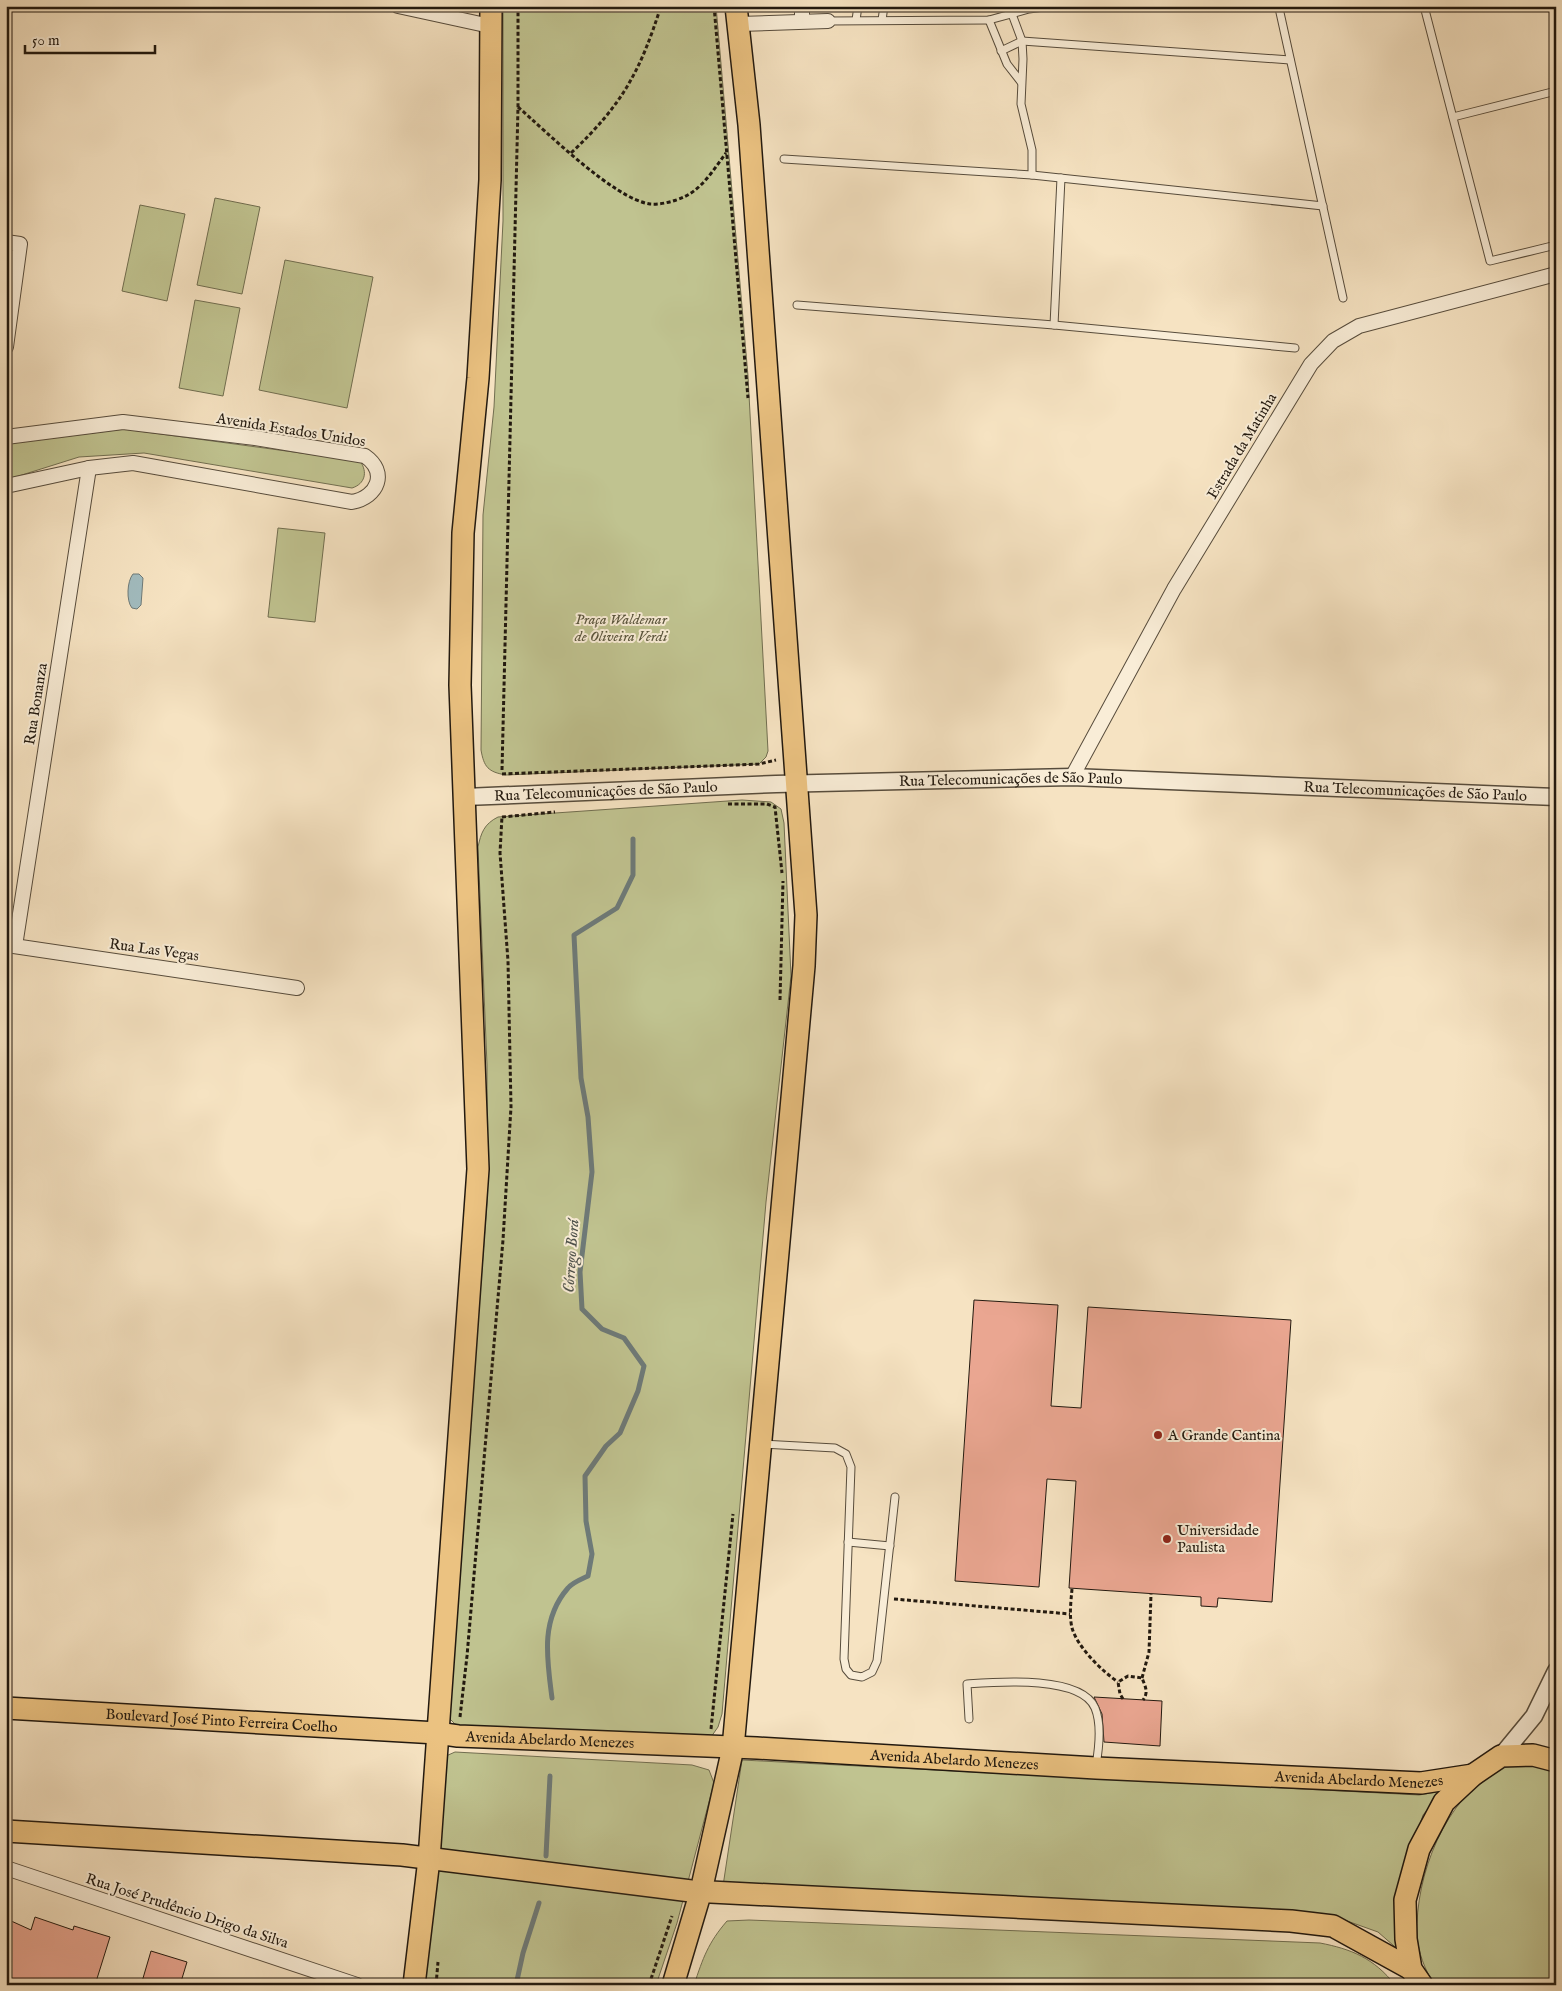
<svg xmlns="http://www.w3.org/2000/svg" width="1562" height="1991" viewBox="0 0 1562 1991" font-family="'IM FELL English',serif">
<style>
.green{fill:#c0c390;stroke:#716e50}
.water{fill:#a1bbbe;stroke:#6e7a78}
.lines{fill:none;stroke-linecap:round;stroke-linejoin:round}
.stream{stroke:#6e7a78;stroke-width:5}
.building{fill:#eaa691;stroke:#22190f}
.service-casing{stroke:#574c3c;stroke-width:9}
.minor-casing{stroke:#574c3c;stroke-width:16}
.tertiary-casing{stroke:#574c3c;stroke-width:19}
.primary-casing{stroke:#22190f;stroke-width:24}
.path{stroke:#22190f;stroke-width:3;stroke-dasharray:4 2.5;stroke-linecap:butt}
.service{stroke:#f9edd7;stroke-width:7}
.minor{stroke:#f9edd7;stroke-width:14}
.tertiary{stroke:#f9edd7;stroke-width:16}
.primary{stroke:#ebc281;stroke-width:21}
.poi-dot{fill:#8f2418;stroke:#f9edd7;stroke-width:2}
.labels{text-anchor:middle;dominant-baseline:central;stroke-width:4;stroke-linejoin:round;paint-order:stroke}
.street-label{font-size:15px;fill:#22190f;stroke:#f9edd7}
.park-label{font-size:15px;font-style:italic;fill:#59543c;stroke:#f9edd7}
.poi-label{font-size:15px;fill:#22190f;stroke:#f9edd7;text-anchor:start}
.water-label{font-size:16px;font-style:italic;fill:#4e524c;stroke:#f9edd7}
</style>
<rect width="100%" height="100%" fill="#f6e3c2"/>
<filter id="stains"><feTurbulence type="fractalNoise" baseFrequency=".004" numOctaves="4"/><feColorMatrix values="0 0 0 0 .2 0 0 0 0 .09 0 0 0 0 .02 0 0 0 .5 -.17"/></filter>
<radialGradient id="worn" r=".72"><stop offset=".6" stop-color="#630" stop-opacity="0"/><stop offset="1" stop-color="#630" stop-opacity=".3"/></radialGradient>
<g class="green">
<path d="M503 6H716L748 376 768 751 766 757 759 764 506 775C488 772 484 767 481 750L483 515 494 407 503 221Z"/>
<polygon points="215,198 260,207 242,294 197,285"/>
<polygon points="140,205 185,214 167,301 122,291"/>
<polygon points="285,260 373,277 347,408 259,390"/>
<polygon points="195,300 240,308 223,396 179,388"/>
<path d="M124 429 360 461C368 472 365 484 352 488L144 453 79 457 6 480V444Z"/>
<polygon points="278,528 325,533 315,622 268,617"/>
<path d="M742 800 771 802 781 809 784 823 791 976 766 1202 722 1714 718 1727 711 1737 469 1728 455 1724 448 1717 487 1202V1065L478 847C481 833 484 824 498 817Z"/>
<polygon points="455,1752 692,1765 709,1770 714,1783 677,1923 656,1985 424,1985 446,1756"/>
<polygon points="742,1760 1419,1795 1443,1791 1423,1815 1405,1871 1395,1929 1402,1953 1378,1932 1336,1917 723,1886"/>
<path d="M1526 1764 1556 1769V1979L1550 1985H1434C1425 1969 1418 1953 1417 1935 1415 1876 1445 1797 1500 1769 1508 1765 1518 1765 1526 1764Z"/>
<path d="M749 1920 1320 1943C1351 1949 1374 1958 1395 1985H694C703 1958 708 1943 727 1921Z"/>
</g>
<path class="water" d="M133 574H139L143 578 141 605 137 609 132 608C126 601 127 581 133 574Z"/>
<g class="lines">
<g class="stream">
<path d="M552 1698C547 1659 540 1620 568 1588 573 1582 582 1579 588 1576L592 1554 586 1521 585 1476 606 1446 620 1433 638 1391 644 1366 624 1338 602 1329 582 1309 580 1272 592 1172 588 1117 581 1078 574 935 617 908 633 875V839"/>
<polyline points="546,1856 550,1776"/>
<polyline points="516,1985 523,1953 539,1903"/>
</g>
</g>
<g class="building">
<polygon points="974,1300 1058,1305 1051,1406 1081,1408 1088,1307 1291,1320 1272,1602 1218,1598 1217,1607 1201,1606 1201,1597 1069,1588 1076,1481 1047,1479 1039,1587 955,1581"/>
<polygon points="1094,1697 1162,1701 1160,1746 1104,1742 1102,1714"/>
<polygon points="35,1917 73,1930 74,1926 110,1937 95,1985 6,1985 6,1931 9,1920 31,1930"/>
<polygon points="151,1951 187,1962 180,1985 141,1985"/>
</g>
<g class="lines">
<defs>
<g id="service">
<polyline points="1009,6 1022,41 1023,59 1021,104 1032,150 1032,175"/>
<polyline points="1152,6 1291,6"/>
<polyline points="1424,6 1490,261 1556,245"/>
<polyline points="1279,8 1343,298"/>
<polyline points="856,20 858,6"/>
<polyline points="882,20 884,6"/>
<polyline points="989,20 1007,64 1021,82"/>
<polyline points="828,21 989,20 1029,9 1051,6"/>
<polyline points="1001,51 1022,41 1290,60"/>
<polyline points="1453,117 1556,91"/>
<polyline points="784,159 1032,175 1323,206"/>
<polyline points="797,305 1054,325 1295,348"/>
<polyline points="1054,325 1061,178"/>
<polyline points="762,1444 835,1448 846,1454 851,1467 844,1659 846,1669 851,1675 862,1677 872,1672 877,1661 895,1497"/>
<polyline points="848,1542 890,1546"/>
<path d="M969 1719 967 1684C996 1682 1081 1675 1095 1708 1102 1725 1099 1748 1096 1765"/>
</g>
<g id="minor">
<polyline points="398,6 490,26"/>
<polyline points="802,20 802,6"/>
<polyline points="739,24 828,21"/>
<polyline points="6,242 20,244 6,347"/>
<path d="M6 437 123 422 255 438 365 456C388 472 378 497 352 502L133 463 89 468 6 486"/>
<polyline points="1072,777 1174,589 1311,364 1333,341 1359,326 1556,274"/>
<polyline points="7,945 297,988"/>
<polyline points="15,946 89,468"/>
<polyline points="6,1868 357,1985"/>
</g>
<g id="tertiary">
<path id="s1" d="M465 797 776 784 1072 777 1556 797"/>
<polyline points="1501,1756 1534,1716 1556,1671"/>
</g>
<g id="primary">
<path id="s2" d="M6 1708 437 1733 458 1736 757 1748 1096 1768 1421 1783 1473 1775"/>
<polyline points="6,1831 402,1855 691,1891 1291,1921 1333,1926 1411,1969"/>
<polyline points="414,1985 429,1859 478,1169 460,685 463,533 478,378 490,180 491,6"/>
<polyline points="673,1985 701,1891 733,1748 804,966 806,915 749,125 736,6"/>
<polyline points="1422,1985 1411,1969 1406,1939 1405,1900 1419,1849 1444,1802 1473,1775 1501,1756 1533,1755 1556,1761"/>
</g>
</defs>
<use href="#service" class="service-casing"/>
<use href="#minor" class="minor-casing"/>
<use href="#tertiary" class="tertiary-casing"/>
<use href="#primary" class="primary-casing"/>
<g class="path">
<polyline points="714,6 748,398"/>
<path d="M518 107C547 132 614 199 650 204 661 205 675 201 684 197 703 188 714 169 726 153"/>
<path d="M571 153C622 105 640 72 661 6"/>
<polyline points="502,770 518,107 518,6"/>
<polyline points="502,774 759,764 776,760"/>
<polyline points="728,804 767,804 775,807 782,873"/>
<polyline points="502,817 555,812"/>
<polyline points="780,1000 783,881"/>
<path d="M1072 1589C1071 1601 1069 1615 1072 1628 1078 1648 1102 1671 1118 1682"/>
<polyline points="894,1599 1070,1614"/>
<polyline points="1142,1678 1149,1652 1151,1594"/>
<path d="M1123 1699 1120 1694 1118 1682 1128 1676 1142 1678C1145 1686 1149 1692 1143 1700"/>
<polyline points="460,1717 467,1656 503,1240 511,1107 508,961 500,853 502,816"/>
<polyline points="711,1729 733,1514"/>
<polyline points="436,1985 438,1962"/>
<polyline points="649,1985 672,1916"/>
</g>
<use href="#service" class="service"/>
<use href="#minor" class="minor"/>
<use href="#tertiary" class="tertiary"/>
<use href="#primary" class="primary"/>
</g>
<g class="poi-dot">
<circle cx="1158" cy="1435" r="5"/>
<circle cx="1167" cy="1539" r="5"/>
</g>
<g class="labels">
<g class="street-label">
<text transform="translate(291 430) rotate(9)">Avenida Estados Unidos</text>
<text transform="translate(1242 446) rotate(-59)">Estrada da Matinha</text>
<text transform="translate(36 704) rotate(-81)">Rua Bonanza</text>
<text stroke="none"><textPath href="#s1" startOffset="546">Rua Telecomunicações de São Paulo</textPath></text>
<text stroke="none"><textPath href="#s1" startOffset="141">Rua Telecomunicações de São Paulo</textPath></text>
<text stroke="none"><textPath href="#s1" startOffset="951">Rua Telecomunicações de São Paulo</textPath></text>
<text transform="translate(154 950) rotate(8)">Rua Las Vegas</text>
<text stroke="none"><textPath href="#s2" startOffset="216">Boulevard José Pinto Ferreira Coelho</textPath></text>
<text stroke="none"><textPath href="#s2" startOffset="545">Avenida Abelardo Menezes</textPath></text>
<text stroke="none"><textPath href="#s2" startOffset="950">Avenida Abelardo Menezes</textPath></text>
<text stroke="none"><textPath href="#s2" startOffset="1355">Avenida Abelardo Menezes</textPath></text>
<text transform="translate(187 1911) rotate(18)">Rua José Prudêncio Drigo da Silva</text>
</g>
<g class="park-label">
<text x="621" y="619">Praça Waldemar<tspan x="621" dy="17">de Oliveira Verdi</tspan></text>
</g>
<g class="poi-label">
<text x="1168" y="1435">A Grande Cantina</text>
<text x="1177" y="1530">Universidade<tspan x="1177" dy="17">Paulista</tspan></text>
</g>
<g class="water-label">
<text transform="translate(572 1256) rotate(-86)">Córrego Borá</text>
</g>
</g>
<rect width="1562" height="1991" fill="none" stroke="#f6e3c2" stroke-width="25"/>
<rect x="8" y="8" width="1547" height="1976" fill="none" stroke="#22190f" stroke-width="2.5"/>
<rect x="12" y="12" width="1537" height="1966" fill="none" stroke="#22190f"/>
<path d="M25 45v8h130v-8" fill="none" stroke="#22190f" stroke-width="2.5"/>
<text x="32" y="45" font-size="15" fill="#22190f" stroke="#f9edd7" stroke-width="4" paint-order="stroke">50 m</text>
<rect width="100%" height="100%" filter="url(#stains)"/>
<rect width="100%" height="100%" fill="url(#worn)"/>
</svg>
